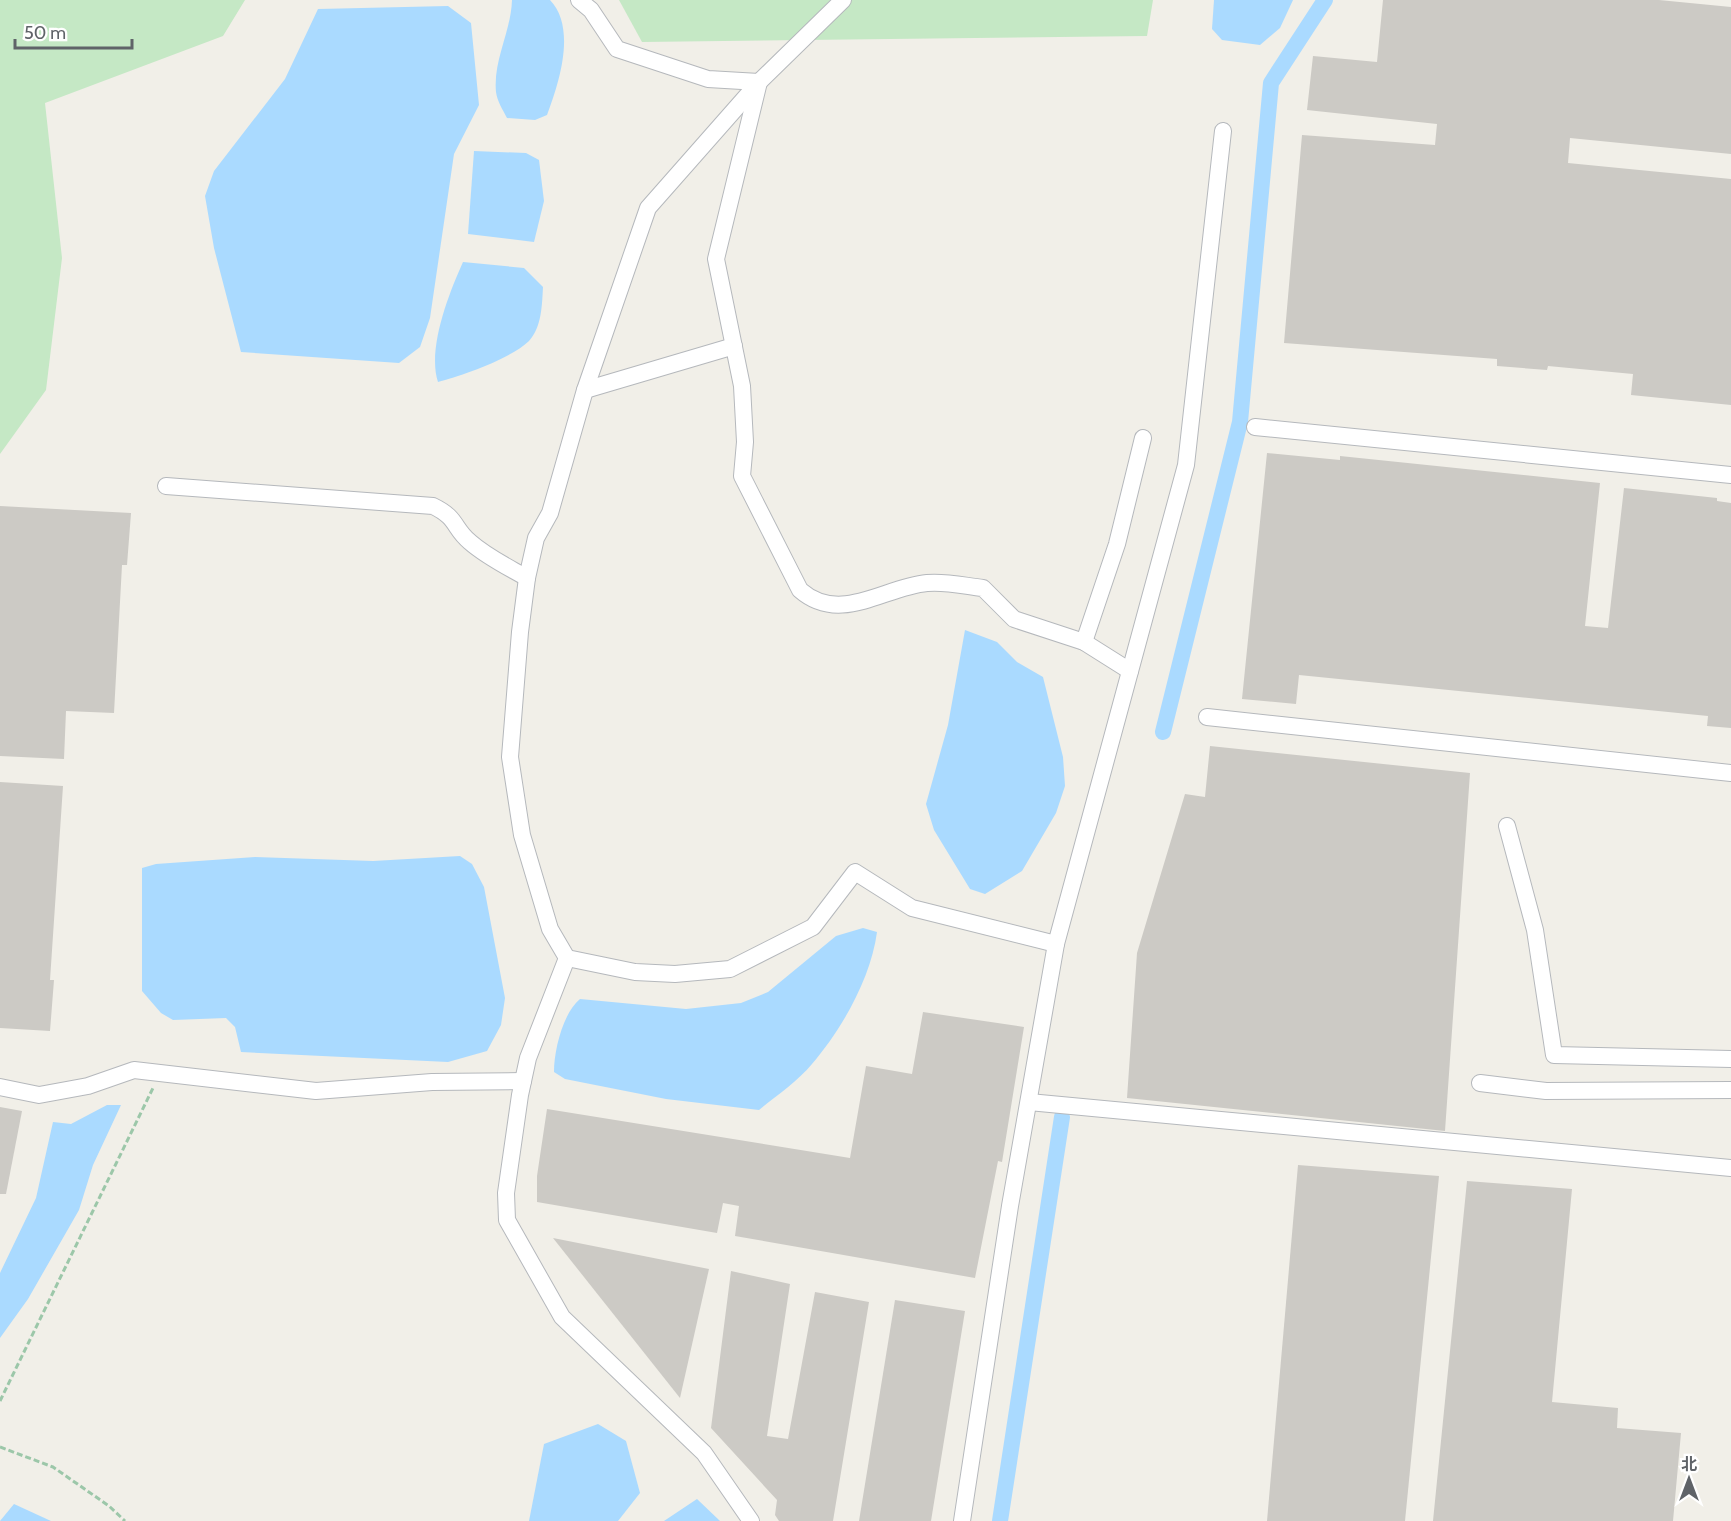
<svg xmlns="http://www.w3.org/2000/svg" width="1731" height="1521" viewBox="0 0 1731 1521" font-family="Cabin,'Noto Sans SC',sans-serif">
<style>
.green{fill:#c5e8c5}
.water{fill:#aadaff}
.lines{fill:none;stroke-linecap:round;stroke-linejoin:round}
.canal{stroke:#aadaff;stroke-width:16}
.building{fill:#cccac5}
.minor-casing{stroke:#b5b8bc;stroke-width:18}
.path{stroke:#9cc7a9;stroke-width:3;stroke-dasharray:6 3;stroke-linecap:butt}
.minor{stroke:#fff;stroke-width:16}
</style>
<rect width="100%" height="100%" fill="#f1efe8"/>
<g class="green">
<polygon points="0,0 245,0 223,36 45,103 62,258 46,390 0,454"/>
<polygon points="619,0 1153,0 1147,36 642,42"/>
</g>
<g class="water">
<path d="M512 0H550C577 28 559 83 547 115L535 120 507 118C503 110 497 101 496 92 493 60 511 32 512 0Z"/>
<polygon points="1214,0 1293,0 1280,28 1260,45 1222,40 1212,29"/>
<polygon points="448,6 471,23 479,105 454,154 430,318 420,347 399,363 241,352 214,248 205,196 214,171 285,79 318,9"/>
<polygon points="474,151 526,153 539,160 544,201 534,242 468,234"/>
<path d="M463 262 524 268 543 287C542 304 542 327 529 341 512 358 462 376 438 382 427 349 449 293 463 262Z"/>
<polygon points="965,630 997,642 1017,662 1043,677 1063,757 1065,786 1056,813 1022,871 985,894 970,889 934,830 926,804 948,725"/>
<polygon points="460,856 472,864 484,887 505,998 501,1025 487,1051 448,1062 241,1052 235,1027 226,1018 173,1020 161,1013 142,991 142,868 156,864 255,857 373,861"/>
<path d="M863 928 877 932C871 978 842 1029 812 1064 797 1082 776 1096 759 1110L666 1099 565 1079 554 1072C554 1050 563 1013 580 999L686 1009 741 1003 768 992 836 936Z"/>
<polygon points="107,1105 121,1105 93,1165 79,1210 28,1299 0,1338 0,1273 36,1198 53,1122 71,1124"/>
<polygon points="598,1424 626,1441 640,1493 618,1521 529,1521 544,1444"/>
<polygon points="697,1499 720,1521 664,1521"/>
<polygon points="14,1504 51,1521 0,1521"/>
</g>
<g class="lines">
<g class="canal">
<polyline points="1163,732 1240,422 1271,83 1325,0"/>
<polyline points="1000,1521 1062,1117"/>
</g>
</g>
<g class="building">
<polygon points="1383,0 1659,0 1731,7 1731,154 1570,138 1568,163 1731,179 1731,405 1631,395 1633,374 1548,366 1547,370 1497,366 1497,359 1284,343 1302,135 1435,145 1437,124 1307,110 1313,56 1377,62"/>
<polygon points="1267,453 1340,460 1340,456 1600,483 1585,626 1608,628 1624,488 1717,498 1717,501 1731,503 1731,728 1707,726 1708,716 1299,675 1296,704 1242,699"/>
<polygon points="0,506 131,513 127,565 122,565 114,713 66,711 64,759 0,756"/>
<polygon points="1210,746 1470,773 1445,1131 1127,1098 1137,953 1185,794 1205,797"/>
<polygon points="0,782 63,786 50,980 54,980 50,1031 0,1028"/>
<polygon points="923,1012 1024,1027 1002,1162 998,1161 975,1278 735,1236 739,1206 723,1203 717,1233 537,1202 537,1176 547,1109 850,1158 866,1066 912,1074"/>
<polygon points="0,1107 22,1111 6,1194 0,1194"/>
<polygon points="1298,1165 1439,1176 1405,1521 1267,1521"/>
<polygon points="1467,1181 1572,1189 1552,1402 1618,1408 1617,1428 1681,1433 1673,1521 1433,1521"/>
<polygon points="553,1238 709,1269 680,1398"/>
<polygon points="731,1271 790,1284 767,1436 788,1439 815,1292 869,1302 833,1521 779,1521 775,1515 777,1500 711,1428"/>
<polygon points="895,1300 965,1311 931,1521 859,1521"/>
</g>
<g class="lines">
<defs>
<g id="minor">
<path d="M579 0 591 10 617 49 708 79 759 82 716 259 742 386 745 442 742 476 800 590C840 625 884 587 927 583 945 581 965 586 983 588L1014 619 1084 642 1130 671"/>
<polyline points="843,0 759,82 648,208 585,390 550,513 536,538 527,578 520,632 510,757 522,835 550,929 567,958 635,972 675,974 730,969 813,927 855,872 912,908 1056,944"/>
<polyline points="585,390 734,346"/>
<polyline points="1255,427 1731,475"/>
<path d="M166 486 433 506C458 518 453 528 470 542 487 557 508 567 527 578"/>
<polyline points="1084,642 1117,544 1143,438"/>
<polyline points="1207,717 1731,773"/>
<polyline points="1507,826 1535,930 1554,1055 1731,1059"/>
<polyline points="567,958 528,1058 520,1095 506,1193 507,1220 562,1317 704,1453 751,1521"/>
<polyline points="1480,1083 1546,1091 1731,1090"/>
<polyline points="0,1087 39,1095 88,1086 134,1070 316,1091 432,1082 523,1081"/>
<polyline points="1029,1102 1731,1168"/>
<polyline points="962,1521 1010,1206 1056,944 1186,465 1223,131"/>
</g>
</defs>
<use href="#minor" class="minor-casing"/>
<g class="path">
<polyline points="0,1401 153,1088"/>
<polyline points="0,1447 53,1467 109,1506 125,1521"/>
</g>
<use href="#minor" class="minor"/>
</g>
<g transform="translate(1689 1479)" stroke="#ffffff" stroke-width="4.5" paint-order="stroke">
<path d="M0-4.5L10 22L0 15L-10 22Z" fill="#5f6368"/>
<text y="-9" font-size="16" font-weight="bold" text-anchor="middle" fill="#5f6368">北</text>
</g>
<path d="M15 39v9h117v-9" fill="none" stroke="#5f6368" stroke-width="3"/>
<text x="24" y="39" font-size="18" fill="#5f6368" stroke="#ffffff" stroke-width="4.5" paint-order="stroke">50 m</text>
</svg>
